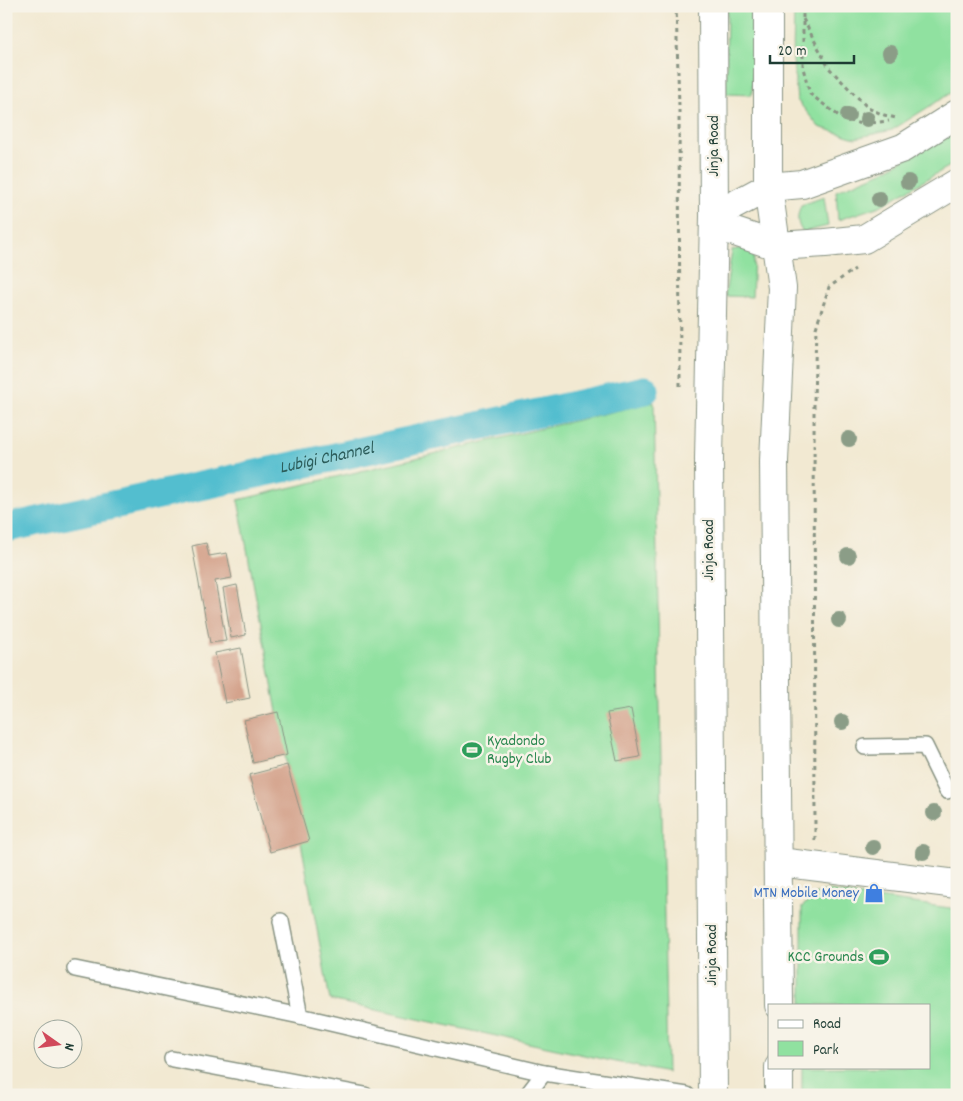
<svg xmlns="http://www.w3.org/2000/svg" width="963" height="1101" viewBox="0 0 963 1101" font-family="Dekko,sans-serif">
<style>
.green{fill:#90e1a0;stroke:#588f6a}
.lines{fill:none;stroke-linecap:round;stroke-linejoin:round}
.canal{stroke:#53becf;stroke-width:29}
.building{fill:#d4a38c}
.service-casing{stroke:#889383;stroke-width:18}
.minor-casing{stroke:#889383;stroke-width:30}
.primary-casing{stroke:#889383;stroke-width:30}
.trunk-casing{stroke:#889383;stroke-width:30}
.path{stroke:#889383;stroke-width:3;stroke-dasharray:4 4;stroke-linecap:butt}
.service{stroke:#fff;stroke-width:15}
.minor{stroke:#fff;stroke-width:28}
.primary{stroke:#fff;stroke-width:28}
.trunk{stroke:#fff;stroke-width:28}
.tree{fill:#8b9d87}
.labels{text-anchor:middle;dominant-baseline:central;stroke-width:5;stroke-linejoin:round;paint-order:stroke}
.street-label{font-size:16px;fill:#1f3d34;stroke:#f7f3e8}
.leisure-label{font-size:16px;fill:#27864d;stroke:#f7f3e8;text-anchor:start}
.shop-label{font-size:16px;fill:#366cbe;stroke:#f7f3e8;text-anchor:end}
.water-label{font-size:18px;font-style:italic;fill:#2c5d5b;stroke:#f7f3e8}
</style>
<rect width="100%" height="100%" fill="#f7f3e8"/>
<filter id="ink" filterUnits="userSpaceOnUse"><feTurbulence type="fractalNoise" baseFrequency=".02" numOctaves="2"/><feDisplacementMap in="SourceGraphic" scale="10" xChannelSelector="R" yChannelSelector="G"/><feConvolveMatrix kernelMatrix="1 2 1 2 8 2 1 2 1" color-interpolation-filters="sRGB"/></filter>
<filter id="wash" filterUnits="userSpaceOnUse"><feTurbulence type="fractalNoise" baseFrequency=".0096" numOctaves="4" result="noise"/><feDisplacementMap in="SourceGraphic" scale="20" xChannelSelector="R" yChannelSelector="G"/><feGaussianBlur stdDeviation="1.12" result="paint"/><feColorMatrix in="noise" values="0 0 0 0 0 0 0 0 0 0 0 0 0 0 0 0 0 1.4 0 .05"/><feComposite in="paint" operator="in"/></filter>
<g filter="url(#wash)">
<rect width="100%" height="100%" fill="#f2e9d2"/>
<g class="green">
<polygon points="727,6 754,6 752,95 726,94"/>
<polygon points="794,6 957,6 957,89 892,130 855,138 819,127 797,100 793,60"/>
<polygon points="957,129 957,162 880,206 838,220 836,191 882,172"/>
<path d="M824 197 828 226 803 232C796 224 797 215 801 205Z"/>
<polygon points="742,248 750,252 754,257 752,297 725,296 732,250"/>
<polygon points="654,402 667,1073 330,1000 238,500"/>
<polygon points="827,891 957,909 957,1095 802,1095 802,1067 929,1067 929,1005 802,1005 802,907 814,895"/>
</g>
<g class="lines">
<path class="canal" id="s1" d="M6 528 645 390"/>
</g>
<g id="blocks">
<g class="building">
<polygon points="206,543 209,556 227,553 232,578 215,581 226,641 210,643 192,546"/>
<polygon points="237,585 246,635 231,638 223,588"/>
<polygon points="241,648 250,698 225,703 215,653"/>
<polygon points="631,709 640,757 617,761 607,713"/>
<polygon points="278,712 287,755 253,763 244,720"/>
<polygon points="287,765 309,841 270,852 249,775"/>
</g>
</g>
</g>
<g filter="url(#ink)">
<use href="#blocks" fill-opacity="0" stroke="#889383" stroke-width="1"/>
<g class="lines">
<defs>
<g id="service">
<polyline points="865,747 925,746 947,791"/>
<polyline points="281,921 300,1016 544,1073 687,1095"/>
<polyline points="75,969 300,1016"/>
<polyline points="172,1059 365,1095"/>
<polyline points="527,1095 544,1073"/>
</g>
<polyline id="minor" points="779,862 957,884"/>
<g id="primary">
<polyline points="714,216 768,187 802,184 903,148 957,114"/>
<polyline points="714,225 777,246 825,243 864,239 957,183"/>
</g>
<g id="trunk">
<polyline points="768,6 768,187 782,288 774,461 779,1005"/>
<polyline points="779,1067 779,1095"/>
<polyline points="713,1095 709,459 714,216 713,6"/>
</g>
</defs>
<use href="#service" class="service-casing"/>
<use href="#minor" class="minor-casing"/>
<use href="#primary" class="primary-casing"/>
<use href="#trunk" class="trunk-casing"/>
<g class="path">
<polyline points="676,6 679,106 680,386"/>
<polyline points="803,6 803,68 810,94 843,119 861,124 889,121"/>
<polyline points="803,19 829,68 868,108 884,115 896,118"/>
<polyline points="815,840 814,401 816,328 829,287 855,269"/>
</g>
<use href="#service" class="service"/>
<use href="#minor" class="minor"/>
<use href="#primary" class="primary"/>
<use href="#trunk" class="trunk"/>
</g>
<g class="tree">
<circle cx="890" cy="53" r="8"/>
<circle cx="848" cy="115" r="8"/>
<circle cx="867" cy="119" r="8"/>
<circle cx="908" cy="182" r="8"/>
<circle cx="879" cy="199" r="8"/>
<circle cx="849" cy="439" r="8"/>
<circle cx="848" cy="556" r="8"/>
<circle cx="839" cy="620" r="8"/>
<circle cx="842" cy="722" r="8"/>
<circle cx="934" cy="813" r="8"/>
<circle cx="873" cy="847" r="8"/>
<circle cx="923" cy="852" r="8"/>
</g>
</g>
<defs>
<symbol id="stadium-bare" viewBox="-9 -9 18 18"><path d="M0-5a6.5 5 0 1 0 0 10a6.5 5 0 1 0 0-10ZM-3.5-1.8h7v3.6h-7Z" fill="#2e9e5b" stroke="#f7f3e8" stroke-width="2.5" paint-order="stroke"/></symbol>
<symbol id="shop-bare" viewBox="-9 -9 18 18"><path d="M-5-2.5h2.3a2.7 3.5 0 0 1 5.4 0H5L5.5 6h-11ZM-1.5-2.5h3a1.5 2.3 0 0 0-3 0Z" fill="#3f7fe0" stroke="#f7f3e8" stroke-width="2.5" paint-order="stroke"/></symbol>
</defs>
<g fill-rule="evenodd">
<use href="#stadium-bare" x="458" y="736" width="28" height="28"/>
<use href="#shop-bare" x="860" y="879" width="28" height="28"/>
<use href="#stadium-bare" x="865" y="943" width="28" height="28"/>
</g>
<g class="labels">
<g class="street-label">
<text transform="translate(714 146) rotate(-90)">Jinja Road</text>
<text transform="translate(709 550) rotate(-90)">Jinja Road</text>
<text transform="translate(712 955) rotate(-90)">Jinja Road</text>
</g>
<g class="leisure-label">
<text x="487" y="741">Kyadondo<tspan x="487" dy="18">Rugby Club</tspan></text>
<text x="864" y="957" text-anchor="end">KCC Grounds</text>
</g>
<g class="shop-label">
<text x="859" y="893">MTN Mobile Money</text>
</g>
<g class="water-label">
<text stroke="none"><textPath href="#s1" startOffset="328">Lubigi Channel</textPath></text>
</g>
</g>
<rect width="963" height="1101" fill="none" stroke="#f7f3e8" stroke-width="25"/>
<rect x="768" y="1004" width="162" height="65" fill="#f7f3e8" stroke="#a1aaa0"/>
<rect x="778" y="1020" width="25" height="8" fill="#ffffff" stroke="#a1aaa0"/>
<text x="813" y="1028" font-size="15" fill="#1f3d34">Road</text>
<rect x="778" y="1041" width="25" height="15" fill="#90e1a0" stroke="#a1aaa0"/>
<text x="813" y="1054" font-size="15" fill="#1f3d34">Park</text>
<g transform="translate(58 1044) rotate(104)"><circle r="24" fill="#f7f3e8" stroke="#a1aaa0"/>
<path d="M0-4L9 19L0 12L-9 19Z" fill="#d1495b"/>
<text y="-8" font-size="14" font-weight="bold" text-anchor="middle" fill="#1f3d34">N</text>
</g>
<path d="M770 55v8h84v-8" fill="none" stroke="#1f3d34" stroke-width="2.5"/>
<text x="778" y="55" font-size="15" fill="#1f3d34" stroke="#f7f3e8" stroke-width="4" paint-order="stroke">20 m</text>
</svg>
